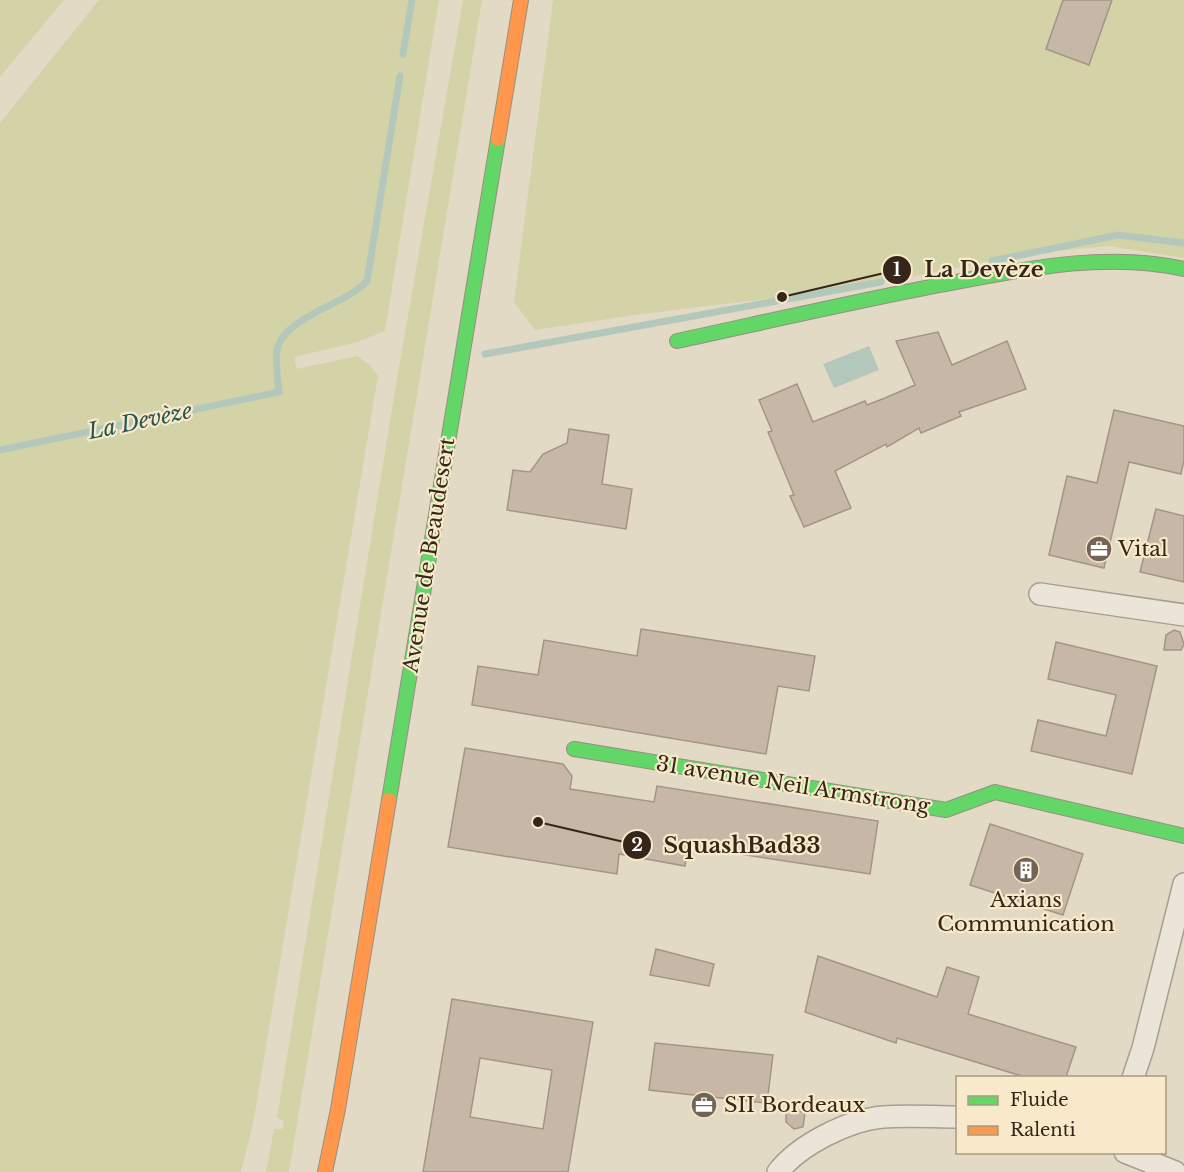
<svg xmlns="http://www.w3.org/2000/svg" width="1184" height="1172" viewBox="0 0 1184 1172" font-family="'Libre Baskerville',serif">
<style>
.green{fill:#d4d3a7}
.water{fill:#b3c8ba}
.lines{fill:none;stroke-linecap:round;stroke-linejoin:round}
.stream{stroke:#b3c8ba;stroke-width:7}
.building{fill:#c7b7a7;stroke:#a39586;stroke-width:1.5;fill-rule:evenodd}
.street-casing{stroke:#a79e90;stroke-width:24}
.fast-casing{stroke:#978e80;stroke-width:16}
.slow-casing{stroke:#978e80;stroke-width:16}
.street{stroke:#ebe5d9;stroke-width:21}
.fast{stroke:#63d668;stroke-width:14}
.slow{stroke:#ff974d;stroke-width:14}
.labels{text-anchor:middle;dominant-baseline:central;stroke-width:4.5;stroke-linejoin:round;paint-order:stroke}
.poi-label{font-size:21px;fill:#352619;stroke:#f7e9c9;text-anchor:start}
.street-label{font-size:21px;fill:#352619;stroke:#f7e9c9}
.water-label{font-size:22px;font-style:italic;fill:#275652;stroke:#f7e9c9}
.leader{fill:none;stroke:#352619;stroke-width:2}
.callout-dot{fill:#352619;stroke:#f7e9c9;stroke-width:2}
.mark-label{font-size:18px;text-anchor:middle;font-weight:bold;fill:#fff}
.callout-label{font-size:22px;text-anchor:middle;font-weight:bold;fill:#352619;stroke:#f7e9c9;stroke-width:4.5;stroke-linejoin:round;paint-order:stroke}
</style>
<rect width="100%" height="100%" fill="#e3dac6"/>
<g class="green">
<polygon points="0,0 64,0 0,77"/>
<polygon points="99,0 439,0 385,331 355,343 294,357 297,369 357,356 369,364 378,376 253,1124 241,1172 0,1172 0,123"/>
<polygon points="463,0 482,0 289,1172 266,1172 274,1129 282,1129 284,1121 277,1118 395,390"/>
<polygon points="553,0 1184,0 1184,258 1108,246 1024,254 921,275 782,297 642,314 535,330 514,302"/>
</g>
<polygon class="water" points="869,346 879,370 834,388 823,364"/>
<g class="lines">
<g class="stream">
<polyline points="403,54 412,0"/>
<polyline points="992,261 1118,235 1184,243"/>
<polyline points="485,354 881,282"/>
<path d="M0 450 279 392C278 379 275 363 277 350 283 317 346 305 367 281L400 76"/>
</g>
</g>
<g class="building">
<polygon points="1063,0 1112,0 1089,65 1046,49"/>
<polygon points="938,332 952,365 1007,341 1026,389 959,412 961,416 921,433 919,428 887,447 886,444 835,471 851,508 804,527 790,496 794,495 768,432 772,431 759,400 797,384 813,422 865,401 867,405 885,398 915,385 896,341"/>
<polygon points="1114,410 1184,426 1184,460 1181,474 1129,462 1104,568 1049,555 1067,476 1097,483"/>
<polygon points="569,429 609,435 602,484 632,489 626,529 507,510 513,470 530,472 543,454 567,443"/>
<polygon points="1156,509 1184,516 1184,582 1140,572"/>
<polygon points="641,629 815,656 809,691 778,686 766,754 472,705 478,666 538,675 544,640 637,656"/>
<polygon points="1174,630 1180,632 1184,644 1181,650 1164,650 1166,635"/>
<polygon points="1056,642 1157,666 1132,774 1031,751 1038,720 1106,736 1116,695 1048,679"/>
<polygon points="465,748 563,764 572,776 570,789 654,802 657,786 878,821 870,874 688,846 685,866 619,854 617,874 448,847"/>
<polygon points="990,824 1083,854 1063,915 970,885"/>
<polygon points="656,949 714,964 709,986 650,975"/>
<polygon points="818,956 937,997 947,967 979,977 968,1014 1076,1047 1066,1077 1025,1077 897,1038 896,1043 805,1012"/>
<path d="M452 999 593 1022 568 1172H423ZM480 1058 552 1070 543 1129 470 1117Z"/>
<polygon points="655,1043 773,1055 767,1103 649,1090"/>
<polygon points="794,1109 805,1113 803,1127 794,1129 786,1122 786,1112"/>
</g>
<g class="lines">
<defs>
<g id="street">
<polyline points="1040,594 1184,615"/>
<polyline points="1133,1078 1143,1048 1184,884"/>
<polyline points="1125,1152 1175,1172"/>
<path d="M778 1172C799 1145 848 1120 883 1117 907 1115 933 1117 958 1117"/>
</g>
<g id="fast">
<path d="M677 341C765 322 852 302 940 285 1020 270 1103 251 1184 269"/>
<polyline points="574,749 946,810 995,792 1184,836"/>
<polyline points="389,800 498,139"/>
</g>
<g id="slow">
<polyline points="498,139 521,0"/>
<polyline points="325,1172 338,1109 389,800"/>
</g>
</defs>
<use href="#street" class="street-casing"/>
<use href="#fast" class="fast-casing"/>
<use href="#slow" class="slow-casing"/>
<use href="#street" class="street"/>
<use href="#fast" class="fast"/>
<use href="#slow" class="slow"/>
</g>
<defs>
<symbol id="office-disc" viewBox="-11 -11 22 22"><circle r="9.5" fill="#726556" stroke="#f7e9c9"/><path d="M-6-3h4V-5.5h4V-3h4V5H-6ZM-1-4.5V-3h2v-1.5ZM-6 0V1H6V0Z" fill="#fff"/></symbol>
<symbol id="building-disc" viewBox="-11 -11 22 22"><circle r="9.5" fill="#726556" stroke="#f7e9c9"/><path d="M-4-6H4V6H1V3H-1V6H-4ZM-2.5-4.3h1.7v1.8h-1.7ZM.8-4.3h1.7v1.8H.8ZM-2.5-1h1.7V.8h-1.7ZM.8-1h1.7V.8H.8Z" fill="#fff"/></symbol>
</defs>
<g fill-rule="evenodd">
<use href="#office-disc" x="1084" y="534" width="30" height="30"/>
<use href="#building-disc" x="1011" y="855" width="30" height="30"/>
<use href="#office-disc" x="689" y="1090" width="30" height="30"/>
</g>
<g class="labels">
<g class="poi-label">
<text x="1118" y="549">Vital</text>
<text x="1026" y="900" text-anchor="middle">Axians<tspan x="1026" dy="24">Communication</tspan></text>
<text x="724" y="1105">SII Bordeaux</text>
</g>
<g class="street-label">
<text transform="translate(429 555) rotate(-81)">Avenue de Beaudesert</text>
<text transform="translate(793 785) rotate(9)">31 avenue Neil Armstrong</text>
</g>
<g class="water-label">
<text transform="translate(140 421) rotate(-12)">La Devèze</text>
</g>
</g>
<path class="leader" d="M782 297L897 270M538 822L637 845"/>
<g class="callout-dot">
<circle cx="782" cy="297" r="6"/>
<circle cx="538" cy="822" r="6"/>
<circle cx="897" cy="270" r="15"/>
<circle cx="637" cy="845" r="15"/>
</g>
<g class="mark-label">
<text x="897" y="276">1</text>
<text x="637" y="851">2</text>
</g>
<g class="callout-label">
<text x="984" y="277">La Devèze</text>
<text x="742" y="853">SquashBad33</text>
</g>
<rect x="956" y="1076" width="210" height="78" fill="#f7e9c9" stroke="#a99b83" stroke-width="1.5"/>
<rect x="968" y="1096" width="30" height="9" fill="#63d668" stroke="#a99b83" stroke-width="1.5"/>
<text x="1010" y="1106" font-size="18" fill="#352619">Fluide</text>
<rect x="968" y="1126" width="30" height="9" fill="#ff974d" stroke="#a99b83" stroke-width="1.5"/>
<text x="1010" y="1136" font-size="18" fill="#352619">Ralenti</text>
</svg>
